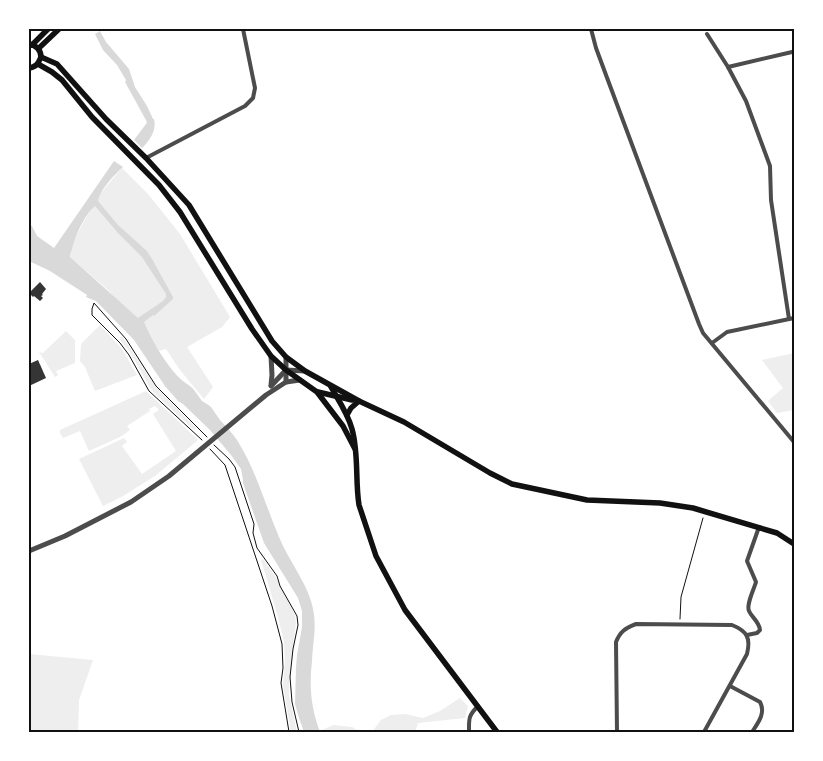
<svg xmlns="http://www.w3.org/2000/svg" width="823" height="761" viewBox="0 0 823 761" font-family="Cabin,sans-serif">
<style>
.green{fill:#eee}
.water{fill:#d9d9d9;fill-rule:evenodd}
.building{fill:#353535}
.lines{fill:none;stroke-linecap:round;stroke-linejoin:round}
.path{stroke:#111;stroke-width:1}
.minor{stroke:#4c4c4c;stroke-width:4}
.tertiary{stroke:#4c4c4c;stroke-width:5}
.secondary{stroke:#111;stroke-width:5.5}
.neatline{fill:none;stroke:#111;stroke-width:2}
</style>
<rect width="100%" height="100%" fill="#fff"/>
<g class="green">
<polygon points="122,168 148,194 180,234 230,317 222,327 187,347 213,387 204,399 180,370 166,349 158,351 137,317 118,301 108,290 70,257 70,255 74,240 84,221 93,207 100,194"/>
<polygon points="100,325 122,349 137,375 95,391 85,367 80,361 81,344"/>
<polygon points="66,331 75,340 75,363 56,371 58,375 55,377 39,352 43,353"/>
<polygon points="122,336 155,386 196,428 194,430 154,393 149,386 130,352 119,339"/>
<polygon points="794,353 794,410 777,413 768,401 783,388 762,360"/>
<polygon points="146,391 198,440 155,476 123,496 103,506 79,459 124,438 127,442 122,446 142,474 176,451 153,414 159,410 155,406 149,409 150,411 127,426 130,430 120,437 89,451 80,431 63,438 60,433 60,430"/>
<polygon points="263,559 275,576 295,615 296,623 292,652 289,681 289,694 297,732 291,732 283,685 285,663 284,642 278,617 262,563 261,560"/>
<polygon points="29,654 93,660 79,700 78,732 29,732"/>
<polygon points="460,698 468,706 465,718 418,723 415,732 372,732 381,720 391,715 405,714 423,718 440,711"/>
<polygon points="333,725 352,727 360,732 322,732 322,730"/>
</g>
<g class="water">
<path d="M100 31 106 42 129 69 135 87 147 106 153 119H154C157 130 150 140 142 148L134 140 146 124 147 122 125 82 126 80 117 65 103 50 95 34Z"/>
<path d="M114 161 123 167C114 175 100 190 98 201L118 225 147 251 152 259 173 297V299L154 316 153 315 144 322C152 340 161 356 173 371 178 377 183 382 190 386 195 390 198 396 202 401 205 403 209 405 211 407 214 411 217 416 220 420 226 426 232 433 237 440 256 470 265 504 279 537 288 559 304 579 311 601 318 624 313 639 312 661 309 688 311 707 320 732H304L299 718 295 704 296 667 297 655 302 627V611L298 598 264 543 243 483V480L241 469 231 455 210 430 183 404 178 401 165 386 134 340 96 301 86 297 87 295 50 271 29 261 30 225 32 226 37 236 54 248ZM95 206 118 233 142 257 166 294V297L163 301 138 318 70 257V255C72 250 73 244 75 239 79 228 86 214 95 206Z"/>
</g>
<g class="building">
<polygon points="40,282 46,289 42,294 43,295 41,296 43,298 40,301 34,296 33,297 29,293"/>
<polygon points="38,360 46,378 29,386 29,364"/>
</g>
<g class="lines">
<g class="path">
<polyline points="202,440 149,391 129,355 120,343 92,315 92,309 94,303 126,339 156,386 207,437"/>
<polyline points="214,445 229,459 235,467 254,524 253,533 257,548 277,576 280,586 297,616 298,625 293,649 290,677 292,702 299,732"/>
<polyline points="210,449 225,465 272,606 282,644 283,668 281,683 289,732"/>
<polyline points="680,619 681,597 703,518"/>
</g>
<g class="minor">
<polyline points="591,29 596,48 606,75 699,324 703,333 794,442"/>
<polyline points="707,34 728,67 746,101 770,166 771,200 789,319"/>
<polyline points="728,67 792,52"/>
<polyline points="146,158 245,106 253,98 255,88 243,29"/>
<polyline points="712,343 727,332 794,318"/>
<path d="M747 635 757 633 760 630C759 621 752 618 749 611 746 605 754 589 756 582L747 561 759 527"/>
<path d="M730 686 760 702C766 713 758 723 752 732"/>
<path d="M469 732C469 719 468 716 478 706"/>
<path d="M617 732 616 642C620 632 625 628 636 624L732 625C747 631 751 638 747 654L704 732"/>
</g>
<g class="tertiary">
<polyline points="286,357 286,382"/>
<polyline points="271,385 272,375 271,356"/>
<polyline points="271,386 286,370 305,371"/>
<polyline points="29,551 65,536 131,502 169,476 266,395 286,382 300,380"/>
</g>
<g class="secondary">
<path d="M29 44C36 45 41 50 41 57 38 64 36 67 29 68"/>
<polyline points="32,45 48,29"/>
<polyline points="39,48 59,29"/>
<polyline points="41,57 57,64 106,119 146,158 189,205 272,341 286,357 305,371 359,401 404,422 490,473 512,484 587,500 660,503 693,508 777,533 794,544"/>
<polyline points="38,64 52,72 62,80 92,117 159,185 180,212 252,329 271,356 286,370 317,392 343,426 355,449"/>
<path d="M331 387C339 401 348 414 352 429 359 454 355 480 359 505L376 556 405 610 497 732"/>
<polyline points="318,392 352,400"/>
<polyline points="347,415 351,408 359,401"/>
</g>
</g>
<rect width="823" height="761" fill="none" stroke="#ffffff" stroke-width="60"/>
<rect x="30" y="30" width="763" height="701" class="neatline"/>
</svg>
